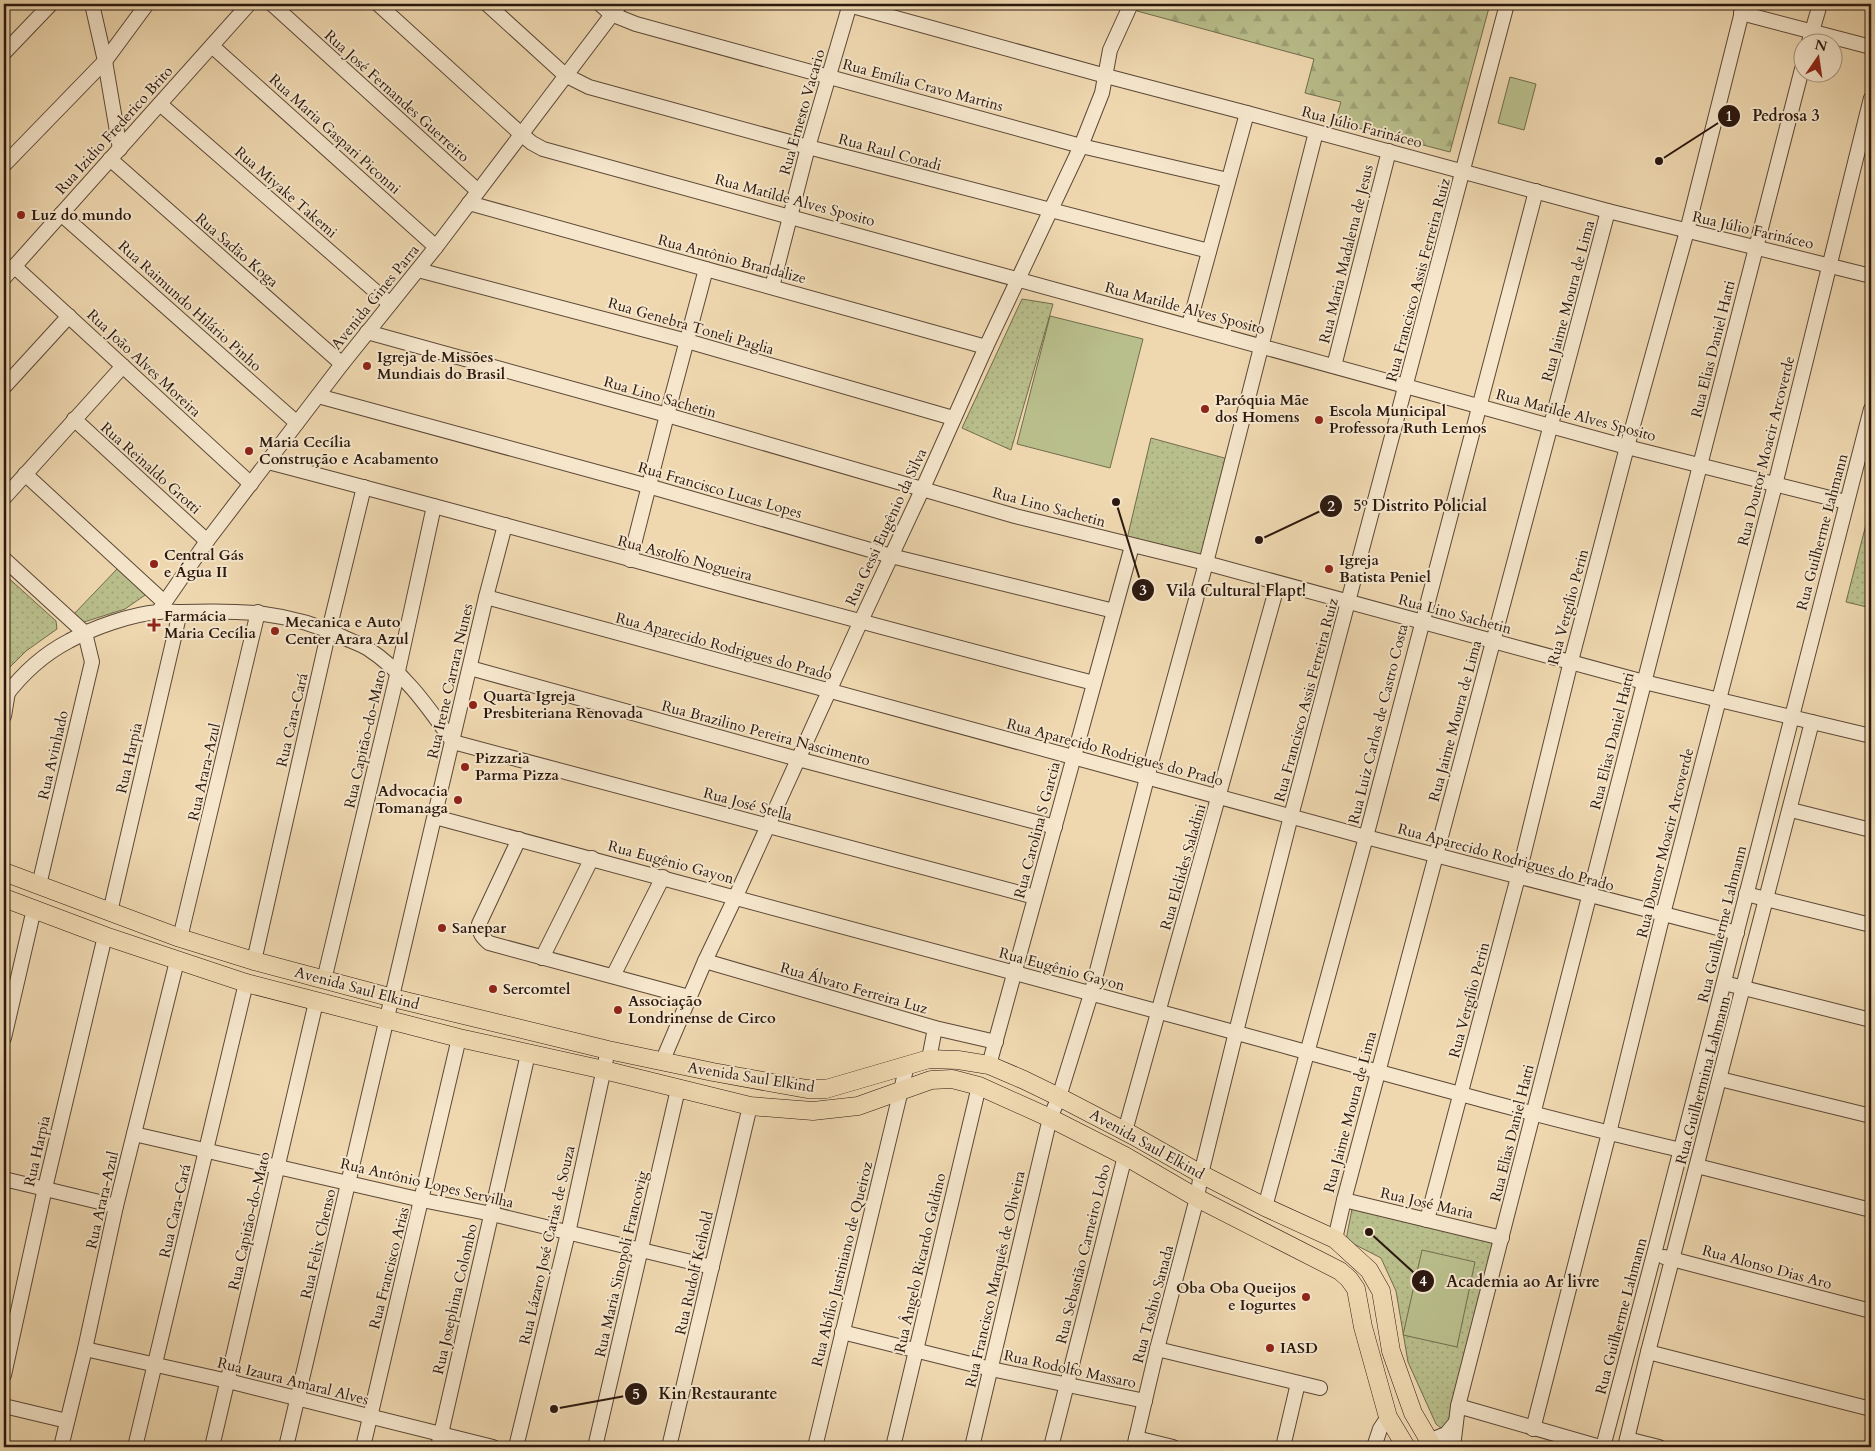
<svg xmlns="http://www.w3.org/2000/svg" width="1875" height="1451" viewBox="0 0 1875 1451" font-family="Cardo,serif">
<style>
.grass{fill:url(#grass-dots);stroke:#726c4e}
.forest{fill:url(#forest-firs);stroke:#726c4e}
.pitch{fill:#b9bf8c;stroke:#726c4e}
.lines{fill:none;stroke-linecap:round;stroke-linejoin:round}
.minor-casing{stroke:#5c4837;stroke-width:16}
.major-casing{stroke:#2b180f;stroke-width:19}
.minor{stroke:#f5e6cc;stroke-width:14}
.major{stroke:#efd8b0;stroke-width:18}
.poi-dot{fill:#8f2418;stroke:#f5e6cc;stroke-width:2}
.labels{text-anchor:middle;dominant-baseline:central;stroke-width:4;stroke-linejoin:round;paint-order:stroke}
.street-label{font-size:15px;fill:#2b180f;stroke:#f5e6cc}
.poi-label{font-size:15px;font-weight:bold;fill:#2b180f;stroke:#f5e6cc;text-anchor:start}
.leader{fill:none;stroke:#2b180f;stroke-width:2}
.callout-dot{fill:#2b180f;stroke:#f5e6cc;stroke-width:2}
.mark-label{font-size:15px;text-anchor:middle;font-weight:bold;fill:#fff}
.callout-label{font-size:16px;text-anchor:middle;font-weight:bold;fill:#2b180f;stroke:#f5e6cc;stroke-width:4;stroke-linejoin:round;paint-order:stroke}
</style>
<defs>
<pattern id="grass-dots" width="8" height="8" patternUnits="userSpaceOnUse" patternTransform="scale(1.25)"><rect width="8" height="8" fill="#b9bf8c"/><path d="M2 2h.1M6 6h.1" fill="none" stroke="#9fa378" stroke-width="1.8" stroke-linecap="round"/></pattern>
<pattern id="forest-firs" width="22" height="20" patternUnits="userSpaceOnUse" patternTransform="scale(1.25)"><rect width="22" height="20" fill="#b9bf8c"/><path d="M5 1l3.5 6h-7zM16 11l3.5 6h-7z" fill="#9fa378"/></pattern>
</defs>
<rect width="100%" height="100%" fill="#efd8b0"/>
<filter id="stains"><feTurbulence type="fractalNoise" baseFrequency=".004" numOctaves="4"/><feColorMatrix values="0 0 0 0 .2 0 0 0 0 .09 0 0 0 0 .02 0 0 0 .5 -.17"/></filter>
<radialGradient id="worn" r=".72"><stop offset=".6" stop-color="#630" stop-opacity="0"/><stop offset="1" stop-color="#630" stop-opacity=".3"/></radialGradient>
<g class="grass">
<polygon points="1022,299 1053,304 1011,450 962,428"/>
<polygon points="1151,438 1228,459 1207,538 1201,555 1127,539"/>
<polygon points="1871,505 1871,608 1846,602"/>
<polygon points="118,568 148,593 125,609 84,622 74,614"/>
<polygon points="4,574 56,621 57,629 26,651 4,673"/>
<polygon points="1352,1209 1496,1241 1448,1427 1441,1428 1436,1424 1408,1362 1396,1291 1381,1258 1346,1240"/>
</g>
<polygon class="forest" points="1144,4 1490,4 1450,152 1335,122 1341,102 1305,93 1314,59 1137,11"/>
<g class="pitch">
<polygon points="1510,77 1536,84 1524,130 1498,123"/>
<polygon points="1050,316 1143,339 1110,468 1017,444"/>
<polygon points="1422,1250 1475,1262 1457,1347 1403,1335"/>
</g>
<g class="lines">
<defs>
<g id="minor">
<polyline points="92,4 105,61 120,149"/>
<polyline points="272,4 478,191"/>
<polyline points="378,4 521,134 532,143 543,149 1627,447 1846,502"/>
<polyline points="487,4 565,75 589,87 808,147 1209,251"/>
<polyline points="600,4 611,14 636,24 1081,146 1228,180"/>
<polyline points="845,4 1106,76 1247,113 1608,211 1871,276"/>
<polyline points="1741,13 1871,47"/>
<polyline points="1809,42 1820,4"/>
<polyline points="212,46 436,247"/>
<polyline points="4,53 51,4"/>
<polyline points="160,104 390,304"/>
<polyline points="110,159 342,364"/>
<polyline points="4,165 105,61 147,4"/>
<polyline points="469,203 986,347"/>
<polyline points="61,214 297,423"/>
<polyline points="14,266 251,484"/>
<polyline points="418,270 687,341 953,418"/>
<polyline points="4,278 249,4"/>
<polyline points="772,287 808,147 850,4"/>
<polyline points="1189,325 1247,113"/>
<polyline points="367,332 667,415 1015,516 1206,563 1644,682 1871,736"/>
<polyline points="1334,366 1389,151"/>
<polyline points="4,387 69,316"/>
<polyline points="318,396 648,486 891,556 1114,611"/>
<polyline points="74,419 207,541"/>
<path d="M268 462C544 534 818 612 1094 683"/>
<polyline points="25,474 164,602"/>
<polyline points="4,498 123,366"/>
<polyline points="4,559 85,633 92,662 39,885"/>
<polyline points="630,560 667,415 706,269"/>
<polyline points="486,597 1366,837 1737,933"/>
<polyline points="158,612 207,541 342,364 436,247 620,4"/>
<polyline points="470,668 798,759 1055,827"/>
<path d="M4 698C21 675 44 654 69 641 92 628 132 614 158 612 166 611 173 612 181 612 241 610 288 611 343 637 351 641 360 644 367 648 404 672 428 707 453 742"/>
<polyline points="4,716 8,692"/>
<polyline points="453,742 1035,897"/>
<polyline points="1791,810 1871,830"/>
<path d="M435 817C686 883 936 951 1186 1019 1351 1064 1515 1111 1681 1150"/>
<path d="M519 839 479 924C479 933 482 937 489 943L689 997"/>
<polyline points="1746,894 1871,925"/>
<polyline points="110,912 180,612"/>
<polyline points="180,938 258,612"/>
<polyline points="542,958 592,858"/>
<polyline points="254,961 329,630 364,487"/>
<polyline points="705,961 935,1028 996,1042"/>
<polyline points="613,976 663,877"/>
<polyline points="324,980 398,671 434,506"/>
<polyline points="1724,983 1871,1020"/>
<polyline points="4,1038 34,909"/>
<polyline points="929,1059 935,1028"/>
<polyline points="662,1062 705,961 736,896 860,623 923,488 986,347 1081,146 1102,93 1110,50 1131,4"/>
<polyline points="989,1065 1132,546"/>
<polyline points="1720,1079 1871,1116"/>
<polyline points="1125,1131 1278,583"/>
<polyline points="134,1134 422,1200 492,1214 712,1267"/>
<polyline points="1697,1166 1871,1210"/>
<polyline points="4,1179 116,1206"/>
<polyline points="1344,1200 1502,1238"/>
<polyline points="1265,1207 1366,837 1536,191"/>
<polyline points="1427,1220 1518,877 1571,661 1627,447 1687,231 1744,4"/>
<polyline points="1335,1239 1344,1200 1608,211"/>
<polyline points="1664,1257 1871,1311"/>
<polyline points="842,1332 991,1369 1145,1401"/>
<polyline points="85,1349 228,1381 493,1447"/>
<polyline points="1157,1349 1320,1388"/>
<polyline points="1648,1352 1871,1409"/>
<polyline points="4,1375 45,1188 105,936"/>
<polyline points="4,1406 67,1421"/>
<polyline points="1458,1406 1600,1447"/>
<polyline points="1533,1429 1609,1133 1663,914 1775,485 1871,98"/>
<polyline points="1136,1438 1173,1447"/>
<polyline points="1627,1439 1659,1447"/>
<polyline points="1429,1441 1446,1434 1456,1422"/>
<polyline points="61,1447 85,1349 116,1206 177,961"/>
<polyline points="135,1447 246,983"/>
<polyline points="212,1447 316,1002"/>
<polyline points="286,1447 486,597 505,525"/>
<polyline points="363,1447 459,1038"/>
<polyline points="438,1447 528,1054"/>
<polyline points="516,1447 568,1233 608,1050"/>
<polyline points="595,1447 678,1089"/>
<polyline points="669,1447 750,1106"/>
<polyline points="815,1447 907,1065"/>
<polyline points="893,1447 979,1086"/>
<polyline points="972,1447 1050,1118 1059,1097 1091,994 1147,778 1206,563 1316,132"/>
<polyline points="1051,1447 1125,1156"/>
<polyline points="1134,1447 1157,1349 1197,1198 1201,1174 1236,1032 1291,816 1507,4"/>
<polyline points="1283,1447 1298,1383"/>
<polyline points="1374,1447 1380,1429 1388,1417"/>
<polyline points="1453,1447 1458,1406 1802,69"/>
<polyline points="1603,1447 1654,1254 1871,409"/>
<polyline points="1625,1447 1648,1352 1812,722"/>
</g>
<g id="major">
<polyline points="4,872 180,938 254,961 393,998 608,1050 713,1072 807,1089 826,1089 929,1059 958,1060 989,1065 1024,1080 1059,1097 1134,1136 1201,1174 1265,1207 1335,1239 1369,1270 1381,1291 1391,1351 1413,1413 1433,1447"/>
<polyline points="4,898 105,936 246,983 459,1038 604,1070 750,1106 813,1111 858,1106 931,1080 952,1079 979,1086 1050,1118 1125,1156 1197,1198 1340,1271 1349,1279 1356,1289 1363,1327 1388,1417 1406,1447"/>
</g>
</defs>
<use href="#minor" class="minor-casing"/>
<use href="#major" class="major-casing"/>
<use href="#minor" class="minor"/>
<use href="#major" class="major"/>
</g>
<g class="poi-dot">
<circle cx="21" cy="215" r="5"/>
<circle cx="367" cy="366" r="5"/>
<circle cx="1205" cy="409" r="5"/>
<circle cx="1319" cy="420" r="5"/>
<circle cx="249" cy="451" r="5"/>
<circle cx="154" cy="564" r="5"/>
<circle cx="1329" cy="569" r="5"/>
<path d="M151.5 617.5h5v5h5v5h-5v5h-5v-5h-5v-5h5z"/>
<circle cx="275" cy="631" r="5"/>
<circle cx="473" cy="705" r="5"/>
<circle cx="465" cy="767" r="5"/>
<circle cx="458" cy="800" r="5"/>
<circle cx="442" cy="928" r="5"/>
<circle cx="493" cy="989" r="5"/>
<circle cx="618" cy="1010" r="5"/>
<circle cx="1306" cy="1297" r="5"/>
<circle cx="1270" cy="1348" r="5"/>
</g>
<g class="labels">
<g class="street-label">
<text transform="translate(923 85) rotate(15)">Rua Emília Cravo Martins</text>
<text transform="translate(397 96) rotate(42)">Rua José Fernandes Guerreiro</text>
<text transform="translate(802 112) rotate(-74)">Rua Ernesto Vacario</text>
<text transform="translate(1362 127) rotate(15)">Rua Júlio Farináceo</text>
<text transform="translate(114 130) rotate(-48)">Rua Izidio Frederico Brito</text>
<text transform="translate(335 134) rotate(42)">Rua Maria Gaspari Piconni</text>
<text transform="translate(890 152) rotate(15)">Rua Raul Coradi</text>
<text transform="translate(286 192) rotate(41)">Rua Miyake Takemi</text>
<text transform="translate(795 200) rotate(15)">Rua Matilde Alves Sposito</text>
<text transform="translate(1753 230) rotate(13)">Rua Júlio Farináceo</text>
<text transform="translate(237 250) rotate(41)">Rua Sadão Koga</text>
<text transform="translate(1346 254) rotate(-76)">Rua Maria Madalena de Jesus</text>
<text transform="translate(732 259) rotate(15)">Rua Antônio Brandalize</text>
<text transform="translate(1418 280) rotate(-75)">Rua Francisco Assis Ferreira Ruiz</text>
<text transform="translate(375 297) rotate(-51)">Avenida Gines Parra</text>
<text transform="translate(1568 301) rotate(-75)">Rua Jaime Moura de Lima</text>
<text transform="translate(190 306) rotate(42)">Rua Raimundo Hilário Pinho</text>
<text transform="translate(1185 308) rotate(15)">Rua Matilde Alves Sposito</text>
<text transform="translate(691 326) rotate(16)">Rua Genebra Toneli Paglia</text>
<text transform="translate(1713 349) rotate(-76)">Rua Elias Daniel Hatti</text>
<text transform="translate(144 363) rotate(43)">Rua João Alves Moreira</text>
<text transform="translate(660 397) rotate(16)">Rua Lino Sachetin</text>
<text transform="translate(1576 415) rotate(15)">Rua Matilde Alves Sposito</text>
<text transform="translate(1766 451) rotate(-76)">Rua Doutor Moacir Arcoverde</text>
<text transform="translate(151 468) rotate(42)">Rua Reinaldo Grotti</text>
<text transform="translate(720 490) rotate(16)">Rua Francisco Lucas Lopes</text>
<text transform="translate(1049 507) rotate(15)">Rua Lino Sachetin</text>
<text transform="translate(886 527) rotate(-65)">Rua Gessi Eugênio da Silva</text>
<text transform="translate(1822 532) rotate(-75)">Rua Guilherme Lahmann</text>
<text transform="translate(685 558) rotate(15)">Rua Astolfo Nogueira</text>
<text transform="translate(1568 607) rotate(-75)">Rua Vergílio Perin</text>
<text transform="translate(1455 614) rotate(15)">Rua Lino Sachetin</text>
<text transform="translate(724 646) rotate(15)">Rua Aparecido Rodrigues do Prado</text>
<text transform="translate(450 681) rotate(-77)">Rua Irene Carrara Nunes</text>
<text transform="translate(1306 700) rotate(-75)">Rua Francisco Assis Ferreira Ruiz</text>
<text transform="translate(292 720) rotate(-77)">Rua Cara-Cará</text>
<text transform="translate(1455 721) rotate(-75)">Rua Jaime Moura de Lima</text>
<text transform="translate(1378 724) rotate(-76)">Rua Luiz Carlos de Castro Costa</text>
<text transform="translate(766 733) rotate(15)">Rua Brazilino Pereira Nascimento</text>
<text transform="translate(365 739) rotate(-77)">Rua Capitão-do-Mato</text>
<text transform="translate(1612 741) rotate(-76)">Rua Elias Daniel Hatti</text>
<text transform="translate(1115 752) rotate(15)">Rua Aparecido Rodrigues do Prado</text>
<text transform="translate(53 755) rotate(-77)">Rua Avinhado</text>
<text transform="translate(129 758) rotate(-77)">Rua Harpia</text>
<text transform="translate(204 772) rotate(-77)">Rua Arara-Azul</text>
<text transform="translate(748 804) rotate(15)">Rua José Stella</text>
<text transform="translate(1037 830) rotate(-75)">Rua Carolina S Garcia</text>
<text transform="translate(1665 843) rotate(-76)">Rua Doutor Moacir Arcoverde</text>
<text transform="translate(1506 857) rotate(15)">Rua Aparecido Rodrigues do Prado</text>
<text transform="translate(671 862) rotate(15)">Rua Eugênio Gayon</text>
<text transform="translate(1183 867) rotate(-74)">Rua Elclides Saladini</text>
<text transform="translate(1722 924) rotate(-76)">Rua Guilherme Lahmann</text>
<text transform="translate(1062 969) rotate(15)">Rua Eugênio Gayon</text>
<text transform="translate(357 988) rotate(15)">Avenida Saul Elkind</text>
<text transform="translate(854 988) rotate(16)">Rua Álvaro Ferreira Luz</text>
<text transform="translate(1469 1000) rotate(-75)">Rua Vergílio Perin</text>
<text transform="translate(751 1077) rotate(9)">Avenida Saul Elkind</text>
<text transform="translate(1703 1080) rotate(-75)">Rua Guilhermina Lahmann</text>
<text transform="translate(1350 1112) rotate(-75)">Rua Jaime Moura de Lima</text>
<text transform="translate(1512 1133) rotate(-76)">Rua Elias Daniel Hatti</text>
<text transform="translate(1147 1144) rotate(29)">Avenida Saul Elkind</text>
<text transform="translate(37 1151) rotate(-77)">Rua Harpia</text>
<text transform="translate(427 1183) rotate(13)">Rua Antônio Lopes Servilha</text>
<text transform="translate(102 1200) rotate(-77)">Rua Arara-Azul</text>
<text transform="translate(1427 1203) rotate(13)">Rua José Maria</text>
<text transform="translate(175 1211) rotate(-77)">Rua Cara-Cará</text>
<text transform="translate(249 1221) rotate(-77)">Rua Capitão-do-Mato</text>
<text transform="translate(318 1244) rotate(-77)">Rua Felix Chenso</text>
<text transform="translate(547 1245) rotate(-77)">Rua Lázaro José Carias de Souza</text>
<text transform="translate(1083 1254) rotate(-76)">Rua Sebastião Carneiro Lobo</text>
<text transform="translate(920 1263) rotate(-77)">Rua Ângelo Ricardo Galdino</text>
<text transform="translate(621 1264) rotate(-77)">Rua Maria Sinopoli Francovig</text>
<text transform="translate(842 1264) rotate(-76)">Rua Abílio Justiniano de Queiroz</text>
<text transform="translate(1767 1267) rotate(15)">Rua Alonso Dias Aro</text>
<text transform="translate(389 1268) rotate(-76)">Rua Francisco Arias</text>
<text transform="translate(694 1273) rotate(-77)">Rua Rudolf Keihold</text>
<text transform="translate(995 1279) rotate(-77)">Rua Francisco Marquês de Oliveira</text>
<text transform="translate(455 1299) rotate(-77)">Rua Josephina Colombo</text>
<text transform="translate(1153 1304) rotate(-75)">Rua Toshio Sanada</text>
<text transform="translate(1621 1316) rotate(-75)">Rua Guilherme Lahmann</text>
<text transform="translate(1070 1369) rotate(12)">Rua Rodolfo Massaro</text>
<text transform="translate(293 1381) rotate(14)">Rua Izaura Amaral Alves</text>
</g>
<g class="poi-label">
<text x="31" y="215">Luz do mundo</text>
<text x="377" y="357">Igreja de Missões<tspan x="377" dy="17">Mundiais do Brasil</tspan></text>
<text x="1215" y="400">Paróquia Mãe<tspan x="1215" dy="17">dos Homens</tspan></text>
<text x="1329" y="411">Escola Municipal<tspan x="1329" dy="17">Professora Ruth Lemos</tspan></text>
<text x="259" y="442">Maria Cecília<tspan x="259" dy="17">Construção e Acabamento</tspan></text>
<text x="164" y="555">Central Gás<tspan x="164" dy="17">e Água II</tspan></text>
<text x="1339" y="560">Igreja<tspan x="1339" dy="17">Batista Peniel</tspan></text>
<text x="164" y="616">Farmácia<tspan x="164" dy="17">Maria Cecília</tspan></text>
<text x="285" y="622">Mecanica e Auto<tspan x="285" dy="17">Center Arara Azul</tspan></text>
<text x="483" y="696">Quarta Igreja<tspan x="483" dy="17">Presbiteriana Renovada</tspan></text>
<text x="475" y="758">Pizzaria<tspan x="475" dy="17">Parma Pizza</tspan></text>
<text x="448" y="791" text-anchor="end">Advocacia<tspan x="448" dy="17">Tomanaga</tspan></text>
<text x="452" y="928">Sanepar</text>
<text x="503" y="989">Sercomtel</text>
<text x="628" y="1001">Associação<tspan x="628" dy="17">Londrinense de Circo</tspan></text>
<text x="1296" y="1288" text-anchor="end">Oba Oba Queijos<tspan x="1296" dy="17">e Iogurtes</tspan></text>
<text x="1280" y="1348">IASD</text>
</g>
</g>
<path class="leader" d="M1659 161L1729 116M1259 540L1331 506M1116 502L1143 590M1369 1232L1423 1281M554 1409L636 1394"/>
<g class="callout-dot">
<circle cx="1659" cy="161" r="5"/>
<circle cx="1259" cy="540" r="5"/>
<circle cx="1116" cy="502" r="5"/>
<circle cx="1369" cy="1232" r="5"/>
<circle cx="554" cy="1409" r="5"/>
<circle cx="1729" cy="116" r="12"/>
<circle cx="1331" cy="506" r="12"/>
<circle cx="1143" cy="590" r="12"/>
<circle cx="1423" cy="1281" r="12"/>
<circle cx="636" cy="1394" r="12"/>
</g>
<g class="mark-label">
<text x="1729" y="121">1</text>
<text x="1331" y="511">2</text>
<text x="1143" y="595">3</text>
<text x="1423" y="1286">4</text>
<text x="636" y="1399">5</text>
</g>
<g class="callout-label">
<text x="1786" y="121">Pedrosa 3</text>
<text x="1420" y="511">5º Distrito Policial</text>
<text x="1236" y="596">Vila Cultural Flapt!</text>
<text x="1523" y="1287">Academia ao Ar livre</text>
<text x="718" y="1399">Kin Restaurante</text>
</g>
<rect width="1875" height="1451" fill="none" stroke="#efd8b0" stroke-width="20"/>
<rect x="5" y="5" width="1865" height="1441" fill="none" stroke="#2b180f" stroke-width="2.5"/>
<rect x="10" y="10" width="1855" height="1431" fill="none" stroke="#2b180f"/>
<g transform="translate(1818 58) rotate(13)"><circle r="24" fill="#f5e6cc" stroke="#a49480"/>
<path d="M0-4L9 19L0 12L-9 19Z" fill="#8f2418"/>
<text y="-8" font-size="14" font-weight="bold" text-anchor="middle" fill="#2b180f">N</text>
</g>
<rect width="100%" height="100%" filter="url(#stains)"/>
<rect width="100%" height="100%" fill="url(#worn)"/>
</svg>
